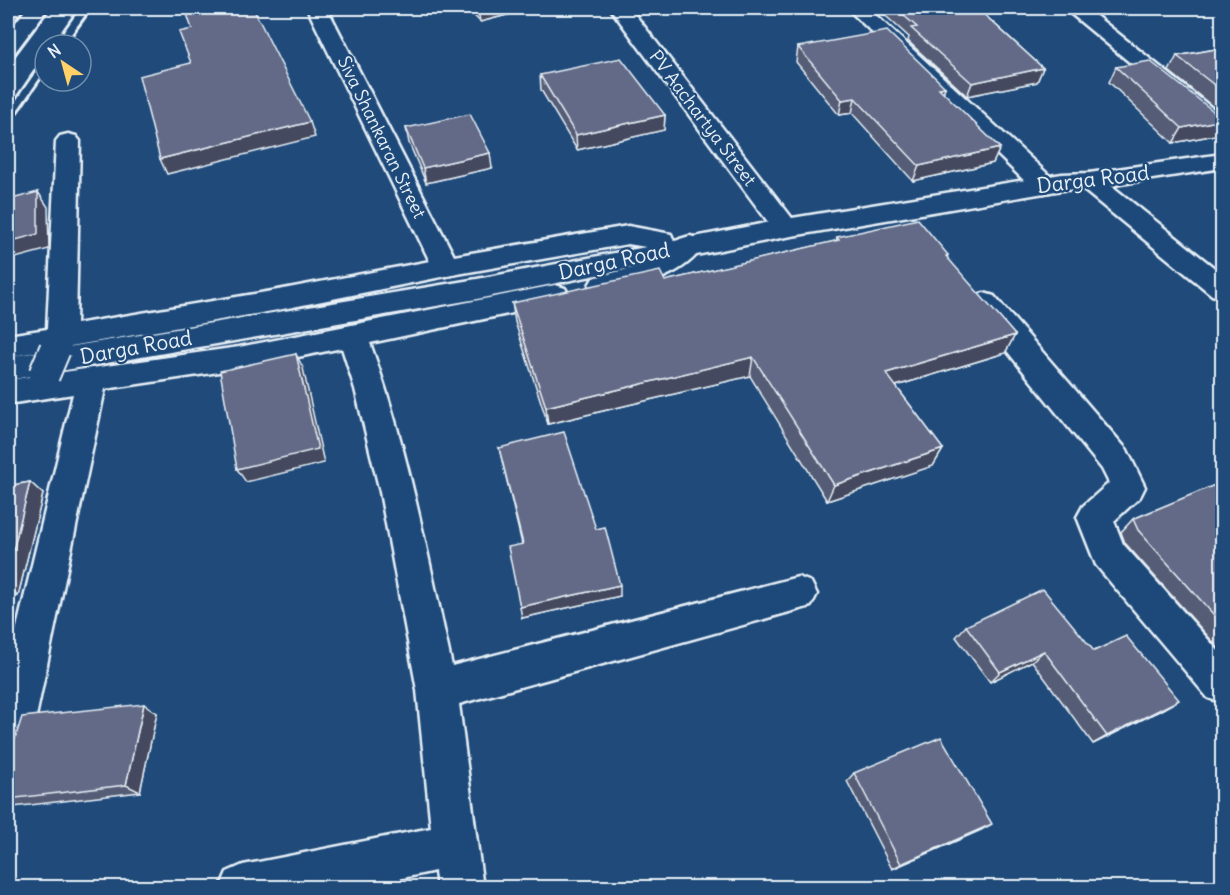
<svg xmlns="http://www.w3.org/2000/svg" width="1230" height="895" viewBox="0 0 1230 895" font-family="Delius,sans-serif">
<style>
.lines{fill:none;stroke-linecap:round;stroke-linejoin:round}
.street-casing{stroke:#e8f1f8;stroke-width:5}
.secondary-casing{stroke:#e8f1f8;stroke-width:5}
.street{fill:#1f4a7a;fill-rule:evenodd}
.secondary{fill:#1f4a7a;fill-rule:evenodd}
.rail{stroke:#e8f1f8;stroke-width:3}
.street-bridge-casing{stroke:#e8f1f8;stroke-width:34;stroke-linecap:butt}
.street-bridge{stroke:#1f4a7a;stroke-width:30}
.wall{fill:#555b74;stroke:#e8f1f8;stroke-width:1.5}
.shaded-wall{fill:#454a5e;stroke:#e8f1f8;stroke-width:1.5}
.building{fill:#636a87;stroke:#e8f1f8;stroke-width:1.5}
.labels{text-anchor:middle;dominant-baseline:central;stroke-width:4.5;stroke-linejoin:round;paint-order:stroke}
.far-street-label{font-size:18px;fill:#e8f1f8;stroke:#1f4a7a}
.street-label{font-size:21px;fill:#e8f1f8;stroke:#1f4a7a}
</style>
<rect width="100%" height="100%" fill="#1f4a7a"/>
<filter id="ink" filterUnits="userSpaceOnUse"><feTurbulence type="fractalNoise" baseFrequency=".0167" numOctaves="2"/><feDisplacementMap in="SourceGraphic" scale="12" xChannelSelector="R" yChannelSelector="G"/><feConvolveMatrix kernelMatrix="1 2 1 2 8 2 1 2 1" color-interpolation-filters="sRGB"/></filter>
<g filter="url(#ink)">
<g class="lines">
<defs>
<g id="street">
<polygon points="610,8 630,8 795,222 799,228 795,234 786,237 777,234"/>
<polygon points="847,8 868,8 1053,179 1057,185 1053,191 1044,193 1035,191"/>
<polygon points="1064,8 1086,8 1222,116 1222,134 1214,132"/>
<polygon points="68,134 76,136 80,141 76,324 278,290 446,258 456,260 460,267 456,274 446,276 278,310 71,346 66,357 55,360 44,357 41,351 8,357 8,335 47,329 56,141 60,136"/>
<polygon points="1089,173 1098,175 1222,274 1222,298 1212,295 1080,187 1076,181 1080,175"/>
<path d="M690 236 700 239 704 245C682 279 639 285 603 295L593 292 589 285 593 278 648 264 680 239Z"/>
<path d="M555 285 565 288 569 295 565 302 370 343C408 447 428 558 452 666L798 577 811 582 817 594 811 606 459 704 483 888H437L435 871 357 888H220L227 872 243 865 431 828 417 690 380 492 355 389 342 348 239 369 105 389 29 750 23 765 8 771V665L73 394 8 404V380L239 347Z"/>
<polygon points="984,293 994,296 1127,450 1145,487 1140,497 1114,521 1123,544 1222,655 1222,703 1208,698 1096,565 1077,517 1083,506 1109,483 1102,469 974,310 970,303 974,296"/>
</g>
<polygon id="secondary" points="307,8 327,8 454,256 628,226 671,234 674,241 786,219 1062,174 1089,173 1222,154 1222,168 1089,189 1062,190 786,237 477,299 8,380 8,357 477,279 646,247 628,244 446,276 436,274"/>
</defs>
<use href="#street" class="street-casing"/>
<use href="#secondary" class="secondary-casing"/>
<use href="#street" class="street"/>
<use href="#secondary" class="secondary"/>
<g class="rail">
<polyline points="8,30 25,8"/>
<polyline points="53,45 79,8"/>
<polyline points="65,45 92,8"/>
<polyline points="8,64 50,8"/>
<polyline points="8,110 45,56"/>
<polyline points="8,126 45,73"/>
</g>
<defs>
<polyline id="street-bridge" points="44,375 55,349"/>
</defs>
<use href="#street-bridge" class="street-bridge-casing"/>
<use href="#street-bridge" class="street-bridge"/>
</g>
<g class="wall">
<polygon points="467,8 530,8 530,9 480,22"/>
<polygon points="877,8 977,8 1043,68 1037,82 967,96 908,41 909,37"/>
<polygon points="798,47 945,87 943,93 1000,148 993,163 913,181 852,113 839,115 796,62"/>
<polygon points="1222,48 1222,114 1169,71 1177,56"/>
<polygon points="1116,67 1222,118 1222,123 1215,135 1173,143 1109,82"/>
<polygon points="540,75 665,115 664,130 577,150 541,90"/>
<polygon points="406,128 492,168 426,183 409,143"/>
<polygon points="837,237 948,255 947,258 1015,335 1005,353 896,386 943,449 933,466 827,501 750,376 548,424 515,322 512,303 665,281 836,241"/>
<polygon points="499,448 596,529 620,596 522,618 522,544"/>
<polygon points="30,482 43,494 18,596 8,598 8,486"/>
<polygon points="1222,482 1222,652 1125,543 1121,532 1133,519"/>
<polygon points="966,626 1094,651 1163,709 1093,744 1032,661 990,682 956,637"/>
<polygon points="157,713 140,792 13,807 8,805 8,760"/>
<polygon points="854,773 981,830 892,869 847,781"/>
</g>
<g class="shaded-wall">
<polygon points="478,8 530,8 530,9 480,22"/>
<polygon points="1043,68 1037,82 967,96 972,83"/>
<polygon points="945,87 940,102 939,88"/>
<polygon points="855,98 852,113 839,115 842,100"/>
<polygon points="665,115 664,130 577,150 576,135"/>
<polygon points="1222,120 1222,123 1215,135 1173,143 1182,128"/>
<polygon points="310,122 315,137 167,174 160,159"/>
<polygon points="1000,148 993,163 913,181 919,166"/>
<polygon points="490,153 492,168 426,183 423,168"/>
<polygon points="38,192 48,207 49,249 8,260 8,242"/>
<polygon points="1015,335 1005,353 879,391 886,373"/>
<polygon points="296,354 303,368 324,463 246,482 237,469"/>
<polygon points="753,357 750,376 548,424 546,407"/>
<polygon points="8,437 13,443 8,464"/>
<polygon points="943,449 933,466 827,501 834,485"/>
<polygon points="30,482 43,494 18,596 8,588 8,571"/>
<polygon points="620,585 620,596 522,618 520,607"/>
<polygon points="1044,651 1032,661 990,682 1000,672"/>
<polygon points="1179,700 1163,709 1093,744 1107,736"/>
<polygon points="144,704 157,713 140,792 126,785"/>
<polygon points="992,824 981,830 892,869 901,864"/>
</g>
<g class="building">
<polygon points="185,8 253,8 310,122 160,159 139,76 191,63 179,32 192,29"/>
<polygon points="895,8 977,8 1043,68 972,83 911,28 917,27"/>
<polygon points="887,31 945,87 939,88 1000,148 919,166 855,98 842,100 798,47"/>
<polygon points="1222,48 1222,91 1177,56"/>
<polygon points="621,58 665,115 576,135 540,75"/>
<polygon points="1150,61 1222,118 1222,120 1182,128 1116,67"/>
<polygon points="470,114 490,153 423,168 406,128"/>
<polygon points="38,192 38,234 8,242 8,200"/>
<polygon points="918,219 948,255 946,256 1015,335 886,373 943,449 834,485 753,357 546,407 512,303 660,271 665,281 839,240 837,237"/>
<polygon points="296,354 318,449 237,469 220,371"/>
<polygon points="564,432 596,529 605,527 620,585 520,607 508,547 523,544 499,448"/>
<polygon points="30,482 8,571 8,486"/>
<polygon points="1222,482 1222,624 1138,530 1133,519"/>
<polygon points="1043,589 1094,651 1126,636 1179,700 1107,736 1044,651 1000,672 966,626"/>
<polygon points="144,704 126,785 8,799 8,760 22,717"/>
<polygon points="941,737 992,824 901,864 854,773"/>
</g>
</g>
<g class="labels">
<g class="far-street-label">
<text transform="translate(703 118) rotate(53)">PV Aachartya Street</text>
<text transform="translate(382 137) rotate(64)">Siva Shankaran Street</text>
</g>
<g class="street-label">
<text transform="translate(1093 179) rotate(-7)">Darga Road</text>
<text transform="translate(614 261) rotate(-12)">Darga Road</text>
<text transform="translate(136 347) rotate(-10)">Darga Road</text>
</g>
</g>
<rect width="1230" height="895" fill="none" stroke="#1f4a7a" stroke-width="30"/>
<rect x="15" y="15" width="1200" height="865" fill="none" stroke="#e8f1f8" stroke-width="2" filter="url(#ink)"/>
<g transform="translate(63 63) rotate(324)"><circle r="28" fill="#1f4a7a" stroke="#6f8dac" stroke-width="1.5"/>
<path d="M0-4.5L10 22L0 15L-10 22Z" fill="#ffd166"/>
<text y="-9" font-size="16" font-weight="bold" text-anchor="middle" fill="#e8f1f8">N</text>
</g>
</svg>
